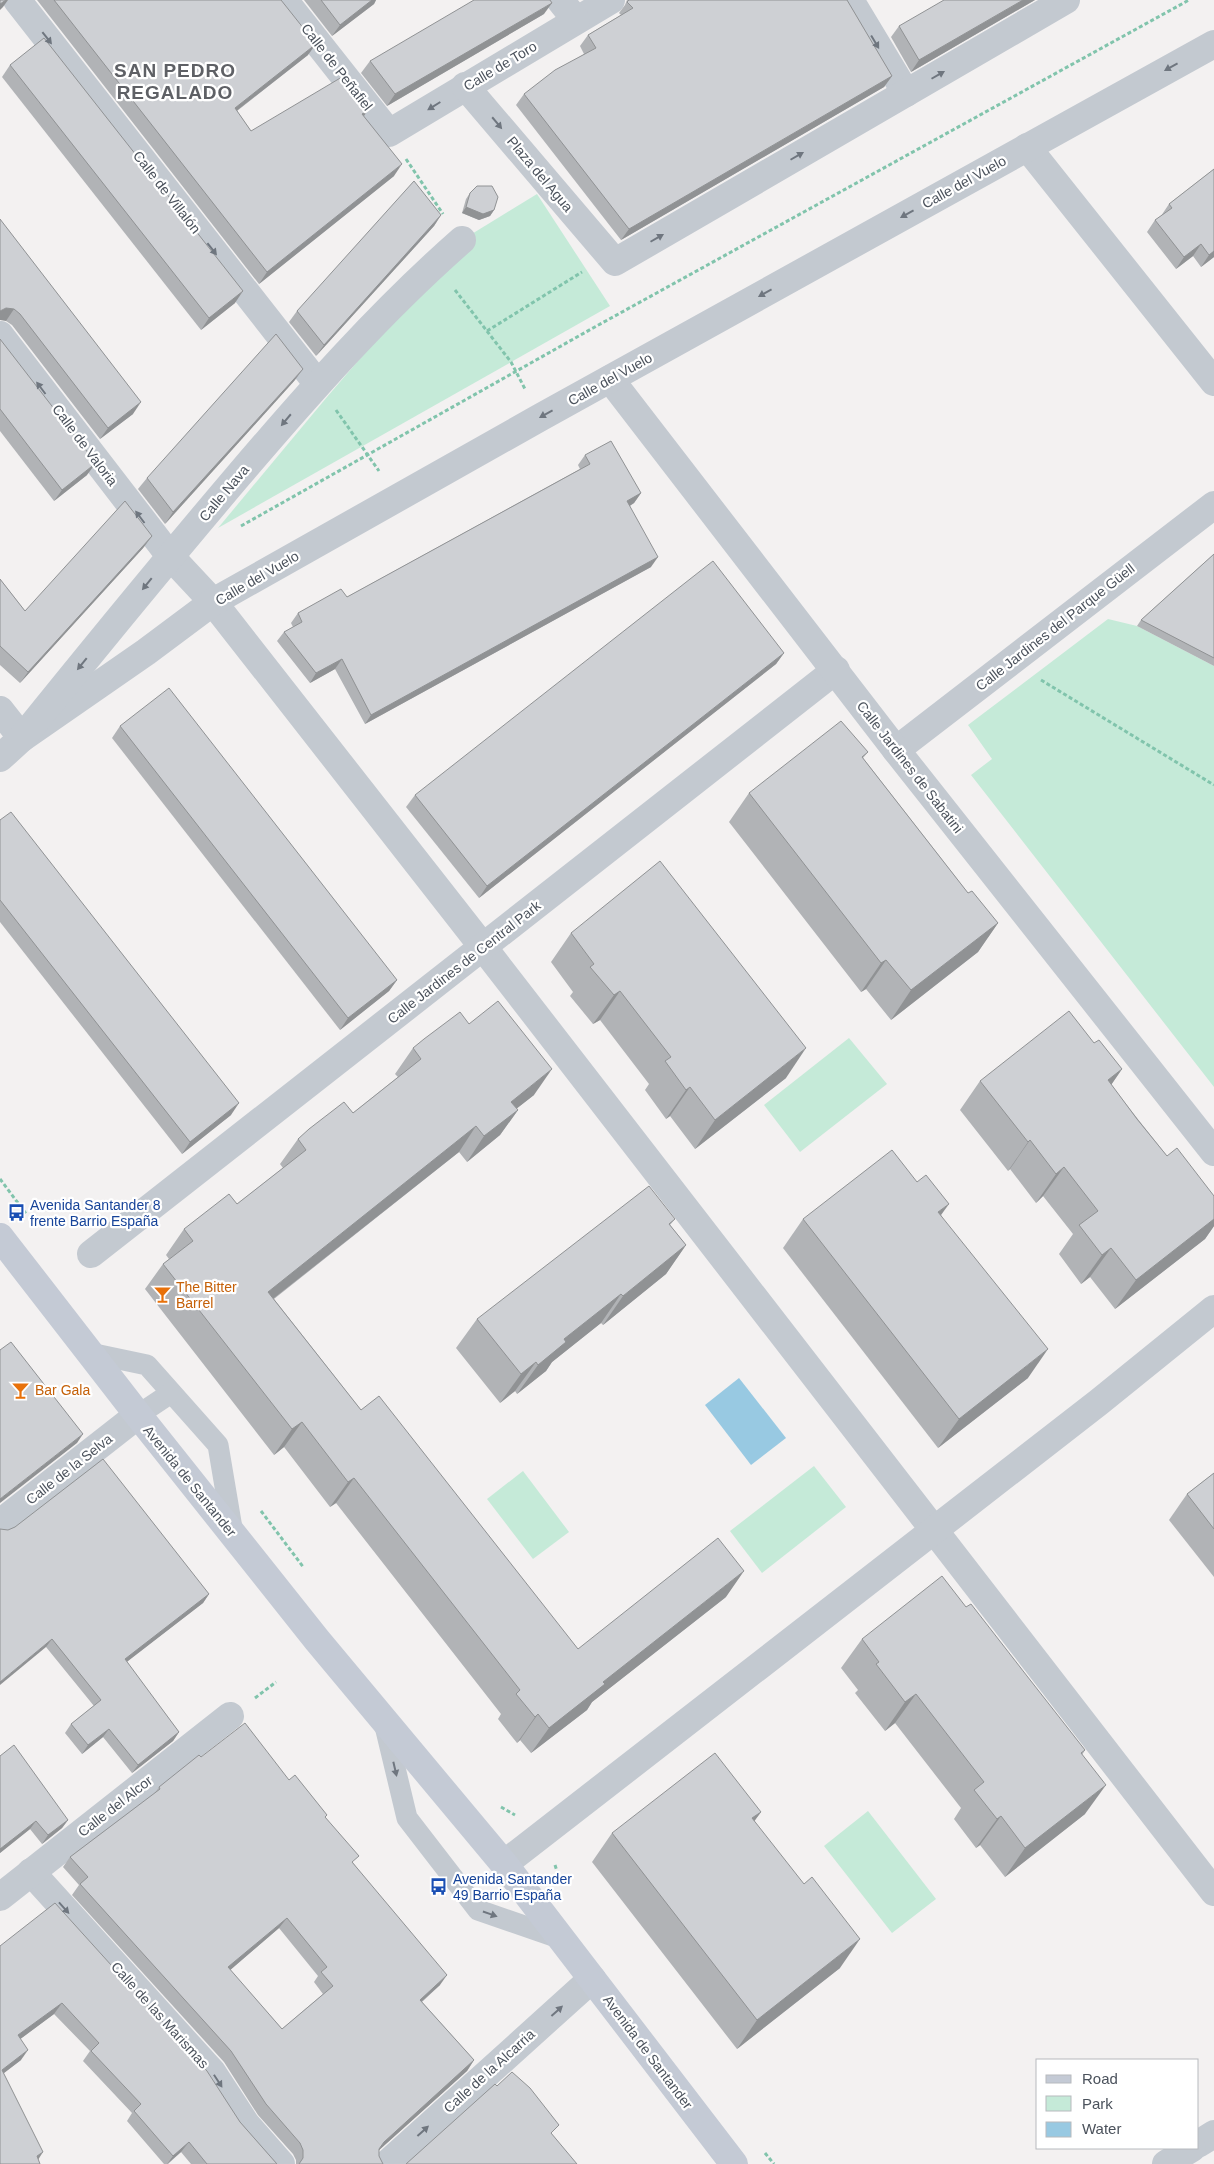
<svg xmlns="http://www.w3.org/2000/svg" width="1214" height="2164" viewBox="0 0 1214 2164" font-family="Helvetica,sans-serif">
<style>
.green{fill:#c5ead8}
.water{fill:#98c9e2}
.lines{fill:none;stroke-linecap:round;stroke-linejoin:round}
.path{stroke:#81c4ac;stroke-width:3;stroke-dasharray:4 2.5;stroke-linecap:butt}
.service{stroke:#c3c9d0;stroke-width:21}
.pedestrian{stroke:#c3c9d0;stroke-width:28}
.minor{stroke:#c3c9d0;stroke-width:28}
.secondary{stroke:#c4cad5;stroke-width:28}
.wall{fill:#b1b3b6;fill-rule:evenodd}
.shaded-wall{fill:#909294}
.building{fill:#ced0d4;stroke:#909294;fill-rule:evenodd}
.oneway{fill:#6f767f}
.labels{text-anchor:middle;dominant-baseline:central;stroke-width:4.5;stroke-linejoin:round;paint-order:stroke}
.street-label{font-size:14px;fill:#4b525c;stroke:#fff}
.transit-label{font-size:14px;fill:#164399;stroke:#fff;text-anchor:start}
.food-label{font-size:14px;fill:#c56008;stroke:#fff;text-anchor:start}
.district-label{font-size:19px;font-weight:bold;letter-spacing:1px;fill:#5e6065;stroke:#fff}
</style>
<rect width="100%" height="100%" fill="#f3f1f1"/>
<g class="green">
<polygon points="537,194 610,306 218,528 327,397 462,240"/>
<polygon points="1108,619 1137,626 1214,666 1214,1087 971,775 992,759 968,725"/>
<polygon points="849,1038 887,1084 800,1152 764,1105"/>
<polygon points="814,1466 846,1507 762,1573 730,1531"/>
<polygon points="523,1471 569,1532 533,1559 487,1499"/>
<polygon points="868,1811 936,1899 892,1933 824,1846"/>
</g>
<polygon class="water" points="739,1378 786,1438 751,1465 705,1405"/>
<g class="lines">
<g class="path">
<polyline points="406,159 443,214"/>
<polyline points="455,290 511,362 525,389"/>
<polyline points="487,331 582,272"/>
<polyline points="336,410 379,471"/>
<polyline points="241,526 593,328 1189,0"/>
<polyline points="1041,680 1214,785"/>
<polyline points="0,1179 27,1215"/>
<polyline points="261,1511 304,1568"/>
<polyline points="255,1698 276,1682"/>
<polyline points="501,1807 515,1815"/>
<polyline points="555,1865 560,1881"/>
<polyline points="765,2153 774,2164"/>
</g>
<g class="service">
<polyline points="90,1353 147,1365 218,1445 233,1534"/>
<polyline points="138,1415 171,1393"/>
<polyline points="384,1722 407,1818 478,1910 562,1939"/>
</g>
<g class="pedestrian">
<polyline points="1027,147 1214,382"/>
<polyline points="170,556 213,602 483,947 1214,1892"/>
<polyline points="896,750 1214,505"/>
<polyline points="91,1254 836,670"/>
</g>
<g class="minor">
<polyline points="17,0 317,383"/>
<polyline points="284,0 389,133 611,0"/>
<polyline points="560,0 576,20"/>
<polyline points="850,0 906,93"/>
<polyline points="465,86 615,262 1066,0"/>
<polyline points="0,335 170,556"/>
<polyline points="610,379 896,750 1214,1152"/>
<polyline points="0,710 22,738 146,652 213,602 541,417 1214,44"/>
<path d="M0 758 22 738C93 650 165 562 238 476 308 394 380 312 462 240"/>
<polyline points="0,1523 138,1415"/>
<polyline points="504,1864 1099,1402 1214,1309"/>
<polyline points="31,1872 212,2072 246,2124 281,2164"/>
<polyline points="0,1897 230,1716"/>
<polyline points="1198,2144 1214,2134"/>
<polyline points="387,2164 592,1979"/>
<polyline points="1166,2164 1192,2148"/>
</g>
<polyline class="secondary" points="0,1237 138,1415 317,1640 504,1864 734,2164"/>
</g>
<g class="wall">
<polygon points="37,0 281,0 308,55 237,111 251,131 364,116 394,176 259,284"/>
<polygon points="304,0 376,0 374,4 332,36"/>
<polygon points="627,0 847,0 892,76 884,87 621,240 516,105 524,94 584,54 580,46 588,35 621,15 619,13 625,5"/>
<polygon points="1035,0 911,72 891,37 899,26"/>
<polygon points="544,14 387,106 361,73 370,61"/>
<polygon points="10,65 235,303 201,330 2,77"/>
<polygon points="1214,169 1214,257 1201,267 1193,256 1176,269 1147,232 1155,220 1161,216 1169,204"/>
<polygon points="470,193 494,210 490,216 479,220 462,213 466,199"/>
<polygon points="441,215 434,226 316,356 289,322 297,311"/>
<polygon points="0,219 133,414 100,439 12,325 6,321"/>
<polygon points="0,339 87,475 54,501 0,431"/>
<polygon points="295,380 165,524 138,489 147,478"/>
<polygon points="585,455 641,493 634,503 630,506 651,567 365,724 335,669 310,683 277,641 284,632 293,627 291,623 298,613 347,597 580,469 578,465"/>
<polygon points="144,547 20,683 0,665 0,579 25,611"/>
<polygon points="1214,554 1214,666 1137,626 1141,620"/>
<polygon points="784,653 776,664 479,898 406,807 415,795"/>
<polygon points="120,726 397,980 389,991 340,1030 112,738"/>
<polygon points="868,752 863,758 968,893 998,923 978,952 891,1020 866,989 861,992 729,822 749,793"/>
<polygon points="0,820 231,1115 182,1154 0,922"/>
<polygon points="571,933 786,1078 695,1149 670,1116 666,1119 645,1090 649,1084 600,1020 593,1024 570,996 573,992 551,962"/>
<polygon points="469,1024 534,1095 516,1109 518,1110 500,1135 467,1162 459,1152 274,1299 361,1410 578,1649 726,1597 592,1702 587,1710 531,1753 520,1740 517,1743 498,1719 501,1714 336,1503 330,1507 284,1447 274,1455 145,1289 163,1264 169,1259 166,1255 184,1229 237,1204 283,1168 280,1164 298,1139 353,1113 398,1077 395,1074 413,1048"/>
<polygon points="1094,1043 1122,1069 1111,1085 1167,1156 1214,1196 1214,1226 1205,1239 1115,1309 1090,1277 1081,1284 1059,1254 1073,1234 1043,1196 1036,1203 1010,1169 1008,1171 960,1110 980,1081"/>
<polygon points="941,1215 1028,1378 938,1448 783,1248 803,1219"/>
<polygon points="675,1219 670,1225 686,1245 666,1274 603,1325 601,1323 552,1362 546,1371 517,1394 515,1391 500,1403 456,1348 477,1319"/>
<polygon points="1214,1473 1214,1577 1169,1520 1187,1494"/>
<polygon points="0,1529 209,1594 203,1603 126,1662 179,1732 173,1741 132,1773 103,1737 82,1754 65,1733 71,1724 94,1706 46,1647"/>
<polygon points="966,1607 1085,1750 1082,1755 1085,1814 1005,1877 980,1845 976,1848 954,1819 961,1808 895,1723 885,1731 855,1693 858,1690 841,1668 862,1639"/>
<polygon points="0,1756 68,1820 62,1828 42,1844 30,1829 0,1853"/>
<path d="M201 1757 289 1780 325 1818 354 1864 440 1985 422 2002 474 2060 467 2071 379 2150V2156L383 2164H296V2160L293 2154 258 2115 224 2062 72 1895 79 1885 63 1867 70 1857 154 1794 159 1787ZM279 1928 318 1976 314 1982 323 1994 282 2029 230 1970Z"/>
<polygon points="761,1812 754,1821 840,1968 737,2049 592,1862 612,1833"/>
<polygon points="0,1946 240,2122 277,2164 191,2164 181,2152 168,2164 164,2164 127,2121 132,2113 83,2061 90,2051 54,2014 20,2039 21,2060 4,2073 0,2164"/>
</g>
<g class="shaded-wall">
<polygon points="6,0 8,0 3,7 0,10 0,4"/>
<polygon points="372,0 376,0 374,4 332,36 340,25"/>
<polygon points="1023,0 1035,0 911,72 919,60"/>
<polygon points="552,3 544,14 387,106 395,94"/>
<polygon points="316,44 308,55 226,119 235,108"/>
<polygon points="892,76 884,87 621,240 629,229"/>
<polygon points="368,110 360,122 362,114"/>
<polygon points="402,164 394,176 259,284 267,272"/>
<polygon points="466,207 494,210 490,216 479,220 462,213"/>
<polygon points="441,215 434,226 316,356 324,345"/>
<polygon points="1201,244 1193,256 1176,269 1184,257"/>
<polygon points="1214,251 1214,257 1201,267 1209,255"/>
<polygon points="243,291 235,303 201,330 209,318"/>
<polygon points="6,308 14,309 6,321 0,320 0,311"/>
<polygon points="303,369 295,380 165,524 173,512"/>
<polygon points="141,402 133,414 100,439 108,428"/>
<polygon points="96,463 87,475 54,501 62,490"/>
<polygon points="641,493 634,503 621,511 627,501"/>
<polygon points="152,536 144,547 20,683 28,672"/>
<polygon points="658,557 651,567 365,724 371,715"/>
<polygon points="784,653 776,664 479,898 487,886"/>
<polygon points="342,659 335,669 310,683 316,673"/>
<polygon points="998,923 978,952 891,1020 911,990"/>
<polygon points="886,960 866,989 861,992 881,963"/>
<polygon points="397,980 389,991 340,1030 348,1018"/>
<polygon points="620,991 600,1020 593,1024 614,995"/>
<polygon points="806,1048 786,1078 695,1149 715,1120"/>
<polygon points="552,1069 534,1095 493,1127 511,1102"/>
<polygon points="1122,1069 1102,1098 1108,1080"/>
<polygon points="690,1087 670,1116 666,1119 686,1090"/>
<polygon points="239,1103 231,1115 182,1154 190,1142"/>
<polygon points="518,1110 500,1135 467,1162 484,1136"/>
<polygon points="476,1126 459,1152 250,1317 268,1292"/>
<polygon points="1030,1140 1010,1169 1008,1171 1028,1142"/>
<polygon points="1064,1167 1043,1196 1036,1203 1056,1174"/>
<polygon points="949,1204 928,1233 938,1212"/>
<polygon points="1214,1219 1214,1226 1205,1239 1115,1309 1136,1280"/>
<polygon points="686,1245 666,1274 603,1325 623,1296"/>
<polygon points="1111,1248 1090,1277 1081,1284 1102,1255"/>
<polygon points="621,1294 601,1323 552,1362 546,1371 517,1394 538,1365 564,1339"/>
<polygon points="1048,1349 1028,1378 938,1448 959,1419"/>
<polygon points="536,1362 515,1391 500,1403 521,1374"/>
<polygon points="302,1422 284,1447 274,1455 292,1429"/>
<polygon points="83,1434 77,1443 0,1503 0,1499"/>
<polygon points="354,1478 336,1503 330,1507 348,1482"/>
<polygon points="744,1571 726,1597 592,1702 587,1710 531,1753 549,1728 603,1682"/>
<polygon points="209,1594 203,1603 119,1668 125,1659"/>
<polygon points="52,1639 46,1647 0,1685 0,1682"/>
<polygon points="916,1694 895,1723 885,1731 905,1702"/>
<polygon points="538,1714 520,1740 517,1743 535,1717"/>
<polygon points="109,1729 103,1737 82,1754 88,1745"/>
<polygon points="179,1732 173,1741 132,1773 138,1765"/>
<polygon points="1106,1785 1085,1814 1005,1877 1025,1848"/>
<polygon points="761,1812 740,1841 752,1818"/>
<polygon points="1001,1816 980,1845 976,1848 997,1819"/>
<polygon points="68,1820 62,1828 42,1844 48,1835"/>
<polygon points="36,1821 30,1829 0,1853 0,1849"/>
<polygon points="287,1918 279,1928 221,1978 228,1967"/>
<polygon points="860,1939 840,1968 737,2049 757,2020"/>
<polygon points="447,1975 440,1985 412,2010 420,2000"/>
<polygon points="62,2003 54,2014 11,2046 18,2035"/>
<polygon points="28,2050 21,2060 0,2076 2,2070"/>
<polygon points="474,2060 467,2071 377,2152 384,2142"/>
<polygon points="189,2142 181,2152 167,2164 173,2156"/>
<polygon points="43,2152 36,2163 37,2156"/>
</g>
<g class="building">
<polygon points="0,0 6,0 0,4"/>
<polygon points="54,0 281,0 316,44 235,108 251,131 342,77 368,110 362,114 402,164 267,272"/>
<polygon points="321,0 372,0 340,25"/>
<polygon points="474,0 550,0 552,3 395,94 370,61"/>
<polygon points="629,0 847,0 892,76 629,229 524,94 555,70 596,48 588,35 633,8 627,2"/>
<polygon points="944,0 1023,0 919,60 899,26"/>
<polygon points="44,38 243,291 209,318 10,65"/>
<polygon points="1214,169 1214,251 1209,255 1201,244 1184,257 1155,220 1172,208 1169,204"/>
<polygon points="414,181 441,215 324,345 297,311"/>
<polygon points="477,186 492,186 498,197 494,210 483,214 466,207 470,193"/>
<polygon points="0,219 141,402 108,428 20,314 14,309 6,308 0,311"/>
<polygon points="276,334 303,369 173,512 147,478"/>
<polygon points="0,339 96,463 62,490 0,409"/>
<polygon points="611,441 641,493 627,501 658,557 371,715 342,659 316,673 284,632 302,622 298,613 341,589 347,597 590,464 585,455"/>
<polygon points="125,501 152,536 28,672 0,646 0,579 25,611"/>
<polygon points="1214,554 1214,658 1141,620"/>
<polygon points="713,561 784,653 487,886 415,795"/>
<polygon points="169,688 397,980 348,1018 120,726"/>
<polygon points="841,721 868,752 862,757 968,893 972,891 998,923 911,990 886,960 881,963 749,793"/>
<polygon points="11,812 239,1103 190,1142 0,900 0,820"/>
<polygon points="660,861 806,1048 715,1120 690,1087 686,1090 665,1061 671,1057 620,991 614,995 590,967 594,964 571,933"/>
<polygon points="498,1001 552,1069 511,1102 518,1110 484,1136 476,1126 268,1292 361,1410 379,1396 578,1649 718,1538 744,1571 603,1682 605,1684 549,1728 538,1714 535,1717 516,1694 520,1690 354,1478 348,1482 302,1422 292,1429 163,1264 193,1241 184,1229 229,1194 237,1204 306,1150 298,1139 309,1129 344,1102 353,1113 421,1059 413,1048 424,1039 460,1012 469,1024"/>
<polygon points="1069,1011 1094,1043 1099,1040 1122,1069 1108,1080 1137,1119 1167,1156 1177,1148 1214,1196 1214,1219 1136,1280 1111,1248 1102,1255 1079,1225 1098,1211 1064,1167 1056,1174 1030,1140 1028,1142 980,1081"/>
<polygon points="892,1150 917,1182 926,1175 949,1204 938,1212 1048,1349 959,1419 803,1219"/>
<polygon points="649,1186 675,1219 669,1224 686,1245 623,1296 621,1294 564,1339 566,1342 538,1365 536,1362 521,1374 477,1319"/>
<polygon points="11,1342 83,1434 0,1499 0,1350"/>
<polygon points="103,1459 209,1594 125,1659 179,1732 138,1765 109,1729 88,1745 71,1724 101,1700 52,1639 0,1682 0,1529 8,1530 15,1527"/>
<polygon points="1214,1473 1214,1529 1187,1494"/>
<polygon points="942,1576 966,1607 971,1604 1027,1676 1085,1750 1081,1753 1106,1785 1025,1848 1001,1816 997,1819 974,1790 984,1782 916,1694 905,1702 876,1664 879,1662 862,1639"/>
<path d="M245 1723 289 1780 295 1775 327 1815 325 1817 359 1856 352 1862 447 1975 420 2000 474 2060 384 2142 379 2149V2156L383 2164H299L303 2158V2150L300 2143 266 2104 231 2051 80 1884 88 1877 70 1857 160 1789 159 1787 199 1755 201 1757ZM287 1918 327 1967 321 1972 333 1986 282 2029 228 1967Z"/>
<polygon points="14,1745 68,1820 48,1835 36,1821 0,1849 0,1756"/>
<polygon points="715,1753 761,1812 752,1818 804,1884 812,1877 860,1939 757,2020 612,1833"/>
<polygon points="55,1903 207,2071 240,2122 277,2164 207,2164 189,2142 173,2156 134,2111 141,2104 91,2051 99,2043 62,2003 18,2035 28,2050 2,2070 43,2152 37,2156 40,2164 0,2164 0,1946"/>
<polygon points="512,2072 530,2088 559,2125 551,2133 577,2164 406,2164 495,2084 497,2086"/>
</g>
<defs><path id="oneway-solid" d="M-6-.8H1V-3.2L6.5 0L1 3.2V.8H-6Z" transform="scale(1.25)"/></defs>
<g class="oneway">
<use href="#oneway-solid" transform="translate(47 38) rotate(52)"/>
<use href="#oneway-solid" transform="translate(875 42) rotate(59)"/>
<use href="#oneway-solid" transform="translate(1171 67) rotate(151)"/>
<use href="#oneway-solid" transform="translate(938 75) rotate(-30)"/>
<use href="#oneway-solid" transform="translate(434 106) rotate(148)"/>
<use href="#oneway-solid" transform="translate(497 123) rotate(50)"/>
<use href="#oneway-solid" transform="translate(797 156) rotate(-30)"/>
<use href="#oneway-solid" transform="translate(907 214) rotate(151)"/>
<use href="#oneway-solid" transform="translate(657 238) rotate(-30)"/>
<use href="#oneway-solid" transform="translate(212 249) rotate(52)"/>
<use href="#oneway-solid" transform="translate(765 293) rotate(151)"/>
<use href="#oneway-solid" transform="translate(41 388) rotate(-127)"/>
<use href="#oneway-solid" transform="translate(546 414) rotate(151)"/>
<use href="#oneway-solid" transform="translate(286 420) rotate(130)"/>
<use href="#oneway-solid" transform="translate(140 517) rotate(-127)"/>
<use href="#oneway-solid" transform="translate(147 584) rotate(129)"/>
<use href="#oneway-solid" transform="translate(82 664) rotate(129)"/>
<use href="#oneway-solid" transform="translate(395 1769) rotate(77)"/>
<use href="#oneway-solid" transform="translate(64 1908) rotate(48)"/>
<use href="#oneway-solid" transform="translate(490 1914) rotate(19)"/>
<use href="#oneway-solid" transform="translate(557 2011) rotate(-42)"/>
<use href="#oneway-solid" transform="translate(218 2081) rotate(57)"/>
<use href="#oneway-solid" transform="translate(423 2131) rotate(-42)"/>
</g>
<defs>
<symbol id="bus-bare" viewBox="-9 -9 18 18"><path d="M-5-6H5V4H4V6H2V4H-2V6H-4V4H-5ZM-3.5-4V0h7V-4ZM-3.5 1.2v1.5H-2V1.2ZM2 1.2v1.5H3.5V1.2Z" fill="#1a4fb4" stroke="#fff" stroke-width="2.5" paint-order="stroke"/></symbol>
<symbol id="bar-bare" viewBox="-9 -9 18 18"><path d="M-6-5H6L.8 .8V4.5H3.5V6h-7V4.5H-.8V.8Z" fill="#e8710a" stroke="#fff" stroke-width="2.5" paint-order="stroke"/></symbol>
</defs>
<g fill-rule="evenodd">
<use href="#bus-bare" x="4" y="1200" width="25" height="25"/>
<use href="#bar-bare" x="150" y="1282" width="25" height="25"/>
<use href="#bar-bare" x="8" y="1378" width="25" height="25"/>
<use href="#bus-bare" x="426" y="1874" width="25" height="25"/>
</g>
<g class="labels">
<g class="street-label">
<text transform="translate(500 66) rotate(-31)">Calle de Toro</text>
<text transform="translate(337 67) rotate(52)">Calle de Peñafiel</text>
<text transform="translate(540 174) rotate(50)">Plaza del Agua</text>
<text transform="translate(964 182) rotate(-29)">Calle del Vuelo</text>
<text transform="translate(167 192) rotate(52)">Calle de Villalón</text>
<text transform="translate(610 379) rotate(-29)">Calle del Vuelo</text>
<text transform="translate(85 445) rotate(53)">Calle de Valoria</text>
<text transform="translate(224 493) rotate(-50)">Calle Nava</text>
<text transform="translate(257 578) rotate(-30)">Calle del Vuelo</text>
<text transform="translate(1055 627) rotate(-38)">Calle Jardines del Parque Güell</text>
<text transform="translate(910 767) rotate(52)">Calle Jardines de Sabatini</text>
<text transform="translate(464 962) rotate(-38)">Calle Jardines de Central Park</text>
<text transform="translate(69 1469) rotate(-38)">Calle de la Selva</text>
<text transform="translate(190 1481) rotate(51)">Avenida de Santander</text>
<text transform="translate(115 1806) rotate(-38)">Calle del Alcor</text>
<text transform="translate(160 2015) rotate(48)">Calle de las Marismas</text>
<text transform="translate(648 2052) rotate(53)">Avenida de Santander</text>
<text transform="translate(489 2071) rotate(-42)">Calle de la Alcarria</text>
</g>
<g class="transit-label">
<text x="30" y="1205">Avenida Santander 8<tspan x="30" dy="16">frente Barrio España</tspan></text>
<text x="453" y="1879">Avenida Santander<tspan x="453" dy="16">49 Barrio España</tspan></text>
</g>
<g class="food-label">
<text x="176" y="1287">The Bitter<tspan x="176" dy="16">Barrel</tspan></text>
<text x="35" y="1390">Bar Gala</text>
</g>
<g class="district-label">
<text x="175" y="70">SAN PEDRO<tspan x="175" dy="22">REGALADO</tspan></text>
</g>
</g>
<rect x="1036" y="2059" width="162" height="90" fill="#ffffff" stroke="#b7babe"/>
<rect x="1046" y="2075" width="25" height="8" fill="#c4cad5" stroke="#b7babe"/>
<text x="1082" y="2084" font-size="15" fill="#4b525c">Road</text>
<rect x="1046" y="2096" width="25" height="15" fill="#c5ead8" stroke="#b7babe"/>
<text x="1082" y="2109" font-size="15" fill="#4b525c">Park</text>
<rect x="1046" y="2122" width="25" height="15" fill="#98c9e2" stroke="#b7babe"/>
<text x="1082" y="2134" font-size="15" fill="#4b525c">Water</text>
</svg>
